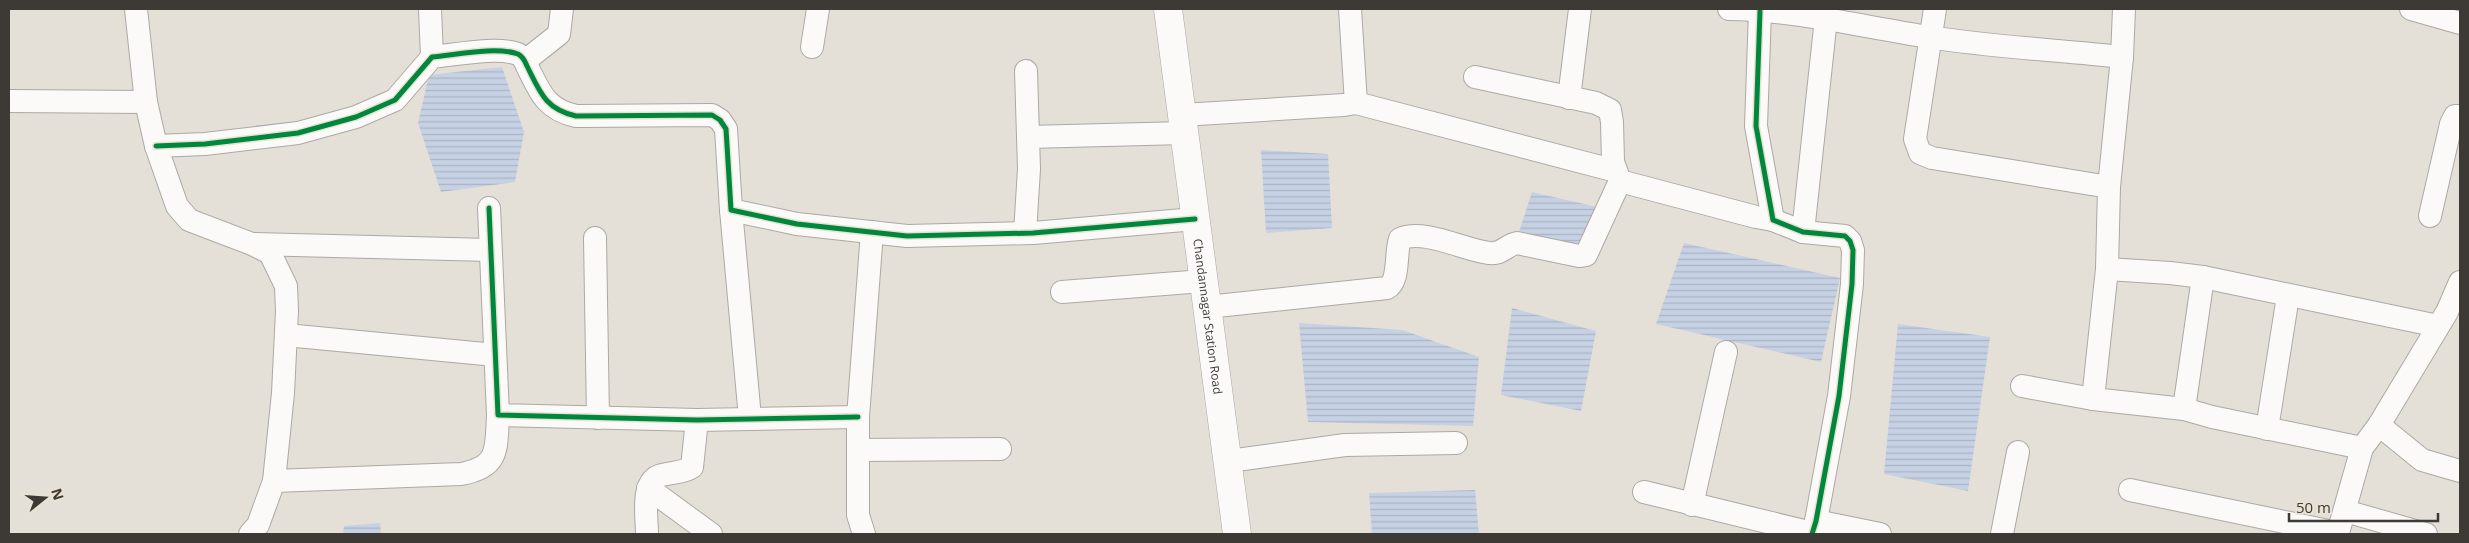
<svg xmlns="http://www.w3.org/2000/svg" width="2469" height="543" viewBox="0 0 2469 543" font-family="'Open Sans',sans-serif">
<style>
.water{fill:url(#water-rules)}
.lines{fill:none;stroke-linecap:round;stroke-linejoin:round}
.minor-casing{stroke:#aca9a3;stroke-width:24}
.secondary-casing{stroke:#aca9a3;stroke-width:29}
.minor{stroke:#fbfaf9;stroke-width:22}
.secondary{stroke:#fbfaf9;stroke-width:28}
.cycleway-casing{stroke:#e9e1d3;stroke-width:8}
.cycleway{stroke:#00873e;stroke-width:5}
.labels{text-anchor:middle;dominant-baseline:central;stroke-width:4;stroke-linejoin:round;paint-order:stroke}
.street-label{font-size:12px;fill:#3d3a35;stroke:#e9e1d3}
</style>
<defs>
<pattern id="water-rules" width="6" height="5" patternUnits="userSpaceOnUse" patternTransform="scale(1.25)"><rect width="6" height="5" fill="#c6d1e4"/><path d="M0 2.5h6" fill="none" stroke="#abb4c4"/></pattern>
</defs>
<rect width="100%" height="100%" fill="#e4e0d8"/>
<g class="water">
<polygon points="502,67 524,132 515,182 441,192 418,123 429,75"/>
<polygon points="1261,150 1328,154 1332,228 1266,233"/>
<polygon points="1532,192 1597,207 1580,252 1518,235"/>
<polygon points="1684,243 1840,278 1821,362 1656,324"/>
<polygon points="1512,308 1596,331 1581,411 1501,395"/>
<polygon points="1299,323 1402,330 1479,357 1473,426 1308,422"/>
<polygon points="1898,324 1990,337 1968,491 1884,474"/>
<polygon points="1475,490 1479,534 1372,534 1369,493"/>
<polygon points="380,523 381,534 343,534 344,526"/>
</g>
<g class="lines">
<defs>
<g id="minor">
<polyline points="136,9 146,102 156,146 177,206 189,220 252,244 270,253 286,286 287,311 283,393 274,481 258,525 250,534"/>
<polyline points="430,9 432,57"/>
<polyline points="1350,9 1356,103 1616,171"/>
<path d="M1729 9C1796 10 1863 27 1929 37 1993 47 2058 50 2122 57"/>
<polyline points="1935,9 1915,139 1920,153 1932,158 2109,187"/>
<polyline points="2411,9 2460,23"/>
<polyline points="1760,11 1756,126 1773,220 1803,232 1845,236 1850,241 1853,250 1852,284 1839,396 1816,521 1812,534"/>
<polyline points="812,47 818,9"/>
<polyline points="525,61 559,34 562,9"/>
<polyline points="1475,77 1596,103 1610,110 1612,122 1613,162 1620,181 1756,217 1773,220"/>
<polyline points="1569,98 1580,9"/>
<polyline points="9,101 146,102"/>
<polyline points="1182,115 1344,105 1356,103"/>
<polyline points="1028,137 1184,133"/>
<path d="M156 146 205 144 298 133 356 117 395 100 432 57C455 55 496 46 518 54 522 56 525 61 527 66 540 92 545 109 576 116L712 115 720 120 726 129 731 210 797 224 907 236 1033 233 1195 219"/>
<polyline points="489,208 498,415 697,420 858,417"/>
<polyline points="731,210 750,418"/>
<polyline points="2430,216 2451,124 2455,116 2460,116"/>
<polyline points="1803,232 1827,9"/>
<polyline points="1025,233 1029,169 1026,71"/>
<polyline points="595,238 598,418"/>
<polyline points="254,244 490,250"/>
<polyline points="2107,269 2170,273 2203,277 2438,326"/>
<polyline points="1062,292 1203,281"/>
<path d="M1207 307 1387 288C1400 281 1395 253 1400 239 1423 228 1464 250 1489 253 1502 255 1506 245 1517 243L1579 256 1586 255 1620 181"/>
<polyline points="286,335 495,355"/>
<polyline points="2022,386 2093,399 2184,409 2212,417 2362,448"/>
<polyline points="2093,399 2107,269 2109,187 2122,57 2124,9"/>
<polyline points="2184,409 2203,277"/>
<polyline points="2379,425 2422,460 2460,471"/>
<polyline points="2267,429 2288,296"/>
<polyline points="858,450 1000,449"/>
<polyline points="1229,461 1345,445 1456,443"/>
<path d="M274 481 461 474C500 467 496 449 498 415"/>
<polyline points="648,488 711,534"/>
<polyline points="2130,490 2338,533 2362,448 2379,425 2447,312 2460,282"/>
<polyline points="1644,492 1812,533"/>
<polyline points="1692,505 1726,352"/>
<polyline points="2345,511 2426,534"/>
<polyline points="1816,521 1880,534"/>
<path d="M647 534C647 517 640 480 662 475 673 472 683 473 692 467L697 420"/>
<polyline points="864,534 858,515 858,417 872,232"/>
<polyline points="2002,534 2018,452"/>
</g>
<g id="secondary">
<path id="s1" d="M1168 9 1237 534"/>
</g>
</defs>
<use href="#minor" class="minor-casing"/>
<use href="#secondary" class="secondary-casing"/>
<use href="#minor" class="minor"/>
<use href="#secondary" class="secondary"/>
<defs>
<g id="cycleway">
<polyline points="1760,11 1756,126 1773,220 1803,232 1845,236 1850,241 1853,250 1852,284 1839,396 1816,521 1812,534"/>
<path d="M156 146 205 144 298 133 356 117 395 100 432 57C455 55 496 46 518 54 522 56 525 61 527 66 540 92 545 109 576 116L712 115 720 120 726 129 731 210 797 224 907 236 1033 233 1195 219"/>
<polyline points="489,208 498,415 697,420 858,417"/>
</g>
</defs>
<use href="#cycleway" class="cycleway-casing"/>
<use href="#cycleway" class="cycleway"/>
</g>
<g class="labels">
<g class="street-label">
<text stroke="none"><textPath href="#s1" startOffset="310">Chandannagar Station Road</textPath></text>
</g>
</g>
<rect width="2469" height="543" fill="none" stroke="#3d3a35" stroke-width="20"/>
<g transform="translate(45 498) rotate(73)" stroke="#e9e1d3" stroke-width="4" paint-order="stroke">
<path d="M0-4L9 19L0 12L-9 19Z" fill="#3d3a35"/>
<text y="-8" font-size="14" font-weight="bold" text-anchor="middle" fill="#3d3a35">N</text>
</g>
<path d="M2289 513v8h149v-8" fill="none" stroke="#3d3a35" stroke-width="2.5"/>
<text x="2296" y="513" font-size="15" fill="#3d3a35" stroke="#e9e1d3" stroke-width="4" paint-order="stroke">50 m</text>
</svg>
